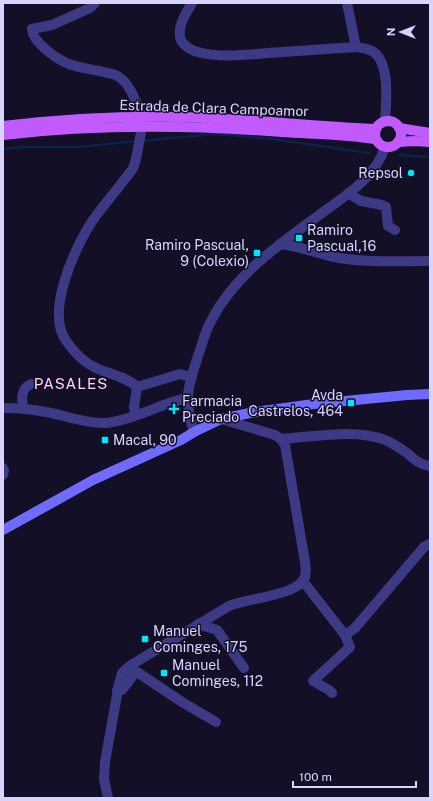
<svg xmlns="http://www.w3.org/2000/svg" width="433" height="801" viewBox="0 0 433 801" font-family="'Public Sans',sans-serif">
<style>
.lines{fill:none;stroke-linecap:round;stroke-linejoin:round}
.stream{stroke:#0c2248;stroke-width:2.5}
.minor{stroke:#3d3a85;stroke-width:10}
.tertiary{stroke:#3d3a85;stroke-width:10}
.secondary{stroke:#6f6bff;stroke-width:10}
.primary{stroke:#c25bff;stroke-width:10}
.poi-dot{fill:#00e5ff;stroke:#130f26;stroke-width:1.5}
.labels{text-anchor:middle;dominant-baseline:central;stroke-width:3;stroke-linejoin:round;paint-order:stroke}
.street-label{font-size:14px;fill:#d9d4ff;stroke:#130f26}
.poi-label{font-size:14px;fill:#d9d4ff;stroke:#130f26;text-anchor:start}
.neighbourhood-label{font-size:15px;letter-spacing:1px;fill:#ffd6f0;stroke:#130f26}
</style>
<rect width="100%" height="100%" fill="#130f26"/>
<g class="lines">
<g class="stream">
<polyline points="142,141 213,134 273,139 369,153"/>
<polyline points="3,149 22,147 80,147 137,141"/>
<polyline points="400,155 430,157"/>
</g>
<g class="minor">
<path d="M95 3 90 8 52 25 32 29C33 37 37 41 43 47 63 65 73 66 99 71 105 73 114 73 119 77 132 86 136 104 142 117"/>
<polyline points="347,3 356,47"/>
<path d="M142 126C140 136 137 160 133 168 131 172 127 176 124 180 113 195 99 210 89 226 73 253 45 314 67 342 74 352 85 363 96 368 109 374 127 377 137 387L180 374 192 377"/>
<polyline points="348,193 361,201 382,205 386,207 388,226 395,230"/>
<path d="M280 244C299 246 316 253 334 257 365 263 399 261 430 261"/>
<path d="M3 408C17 408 31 409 46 412 63 415 87 424 106 423 134 420 159 404 187 398"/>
<path d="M23 408C22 399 20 389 31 384"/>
<polyline points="136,415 134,407 137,387"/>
<path d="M281 439C313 437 356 428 385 440 393 443 400 448 407 453 414 459 420 465 430 466"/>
<polyline points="3,468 4,471 3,475"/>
<polyline points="302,581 306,585 345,635 350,647 313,681 329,690 332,693"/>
<polyline points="198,624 217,630 244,668"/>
<polyline points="345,635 355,628 424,547 430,544"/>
<polyline points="117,690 122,690 135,673 137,672 182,702 216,722"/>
</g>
<g class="tertiary">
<path d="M192 3C186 13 176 28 181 40 184 46 192 51 198 52 220 58 245 55 268 53 297 51 326 49 356 47 363 48 371 49 376 54 390 68 386 103 385 122"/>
<path d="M194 432C183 398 188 388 198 356 202 344 205 332 211 321 234 276 278 245 318 216 343 197 375 179 385 147"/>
<path d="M108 798 104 779 105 762 119 684 122 673 131 665 229 606C246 598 299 596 305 577 307 570 305 563 304 556L285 445 281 439 275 435 221 419"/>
</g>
<polyline class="secondary" points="3,530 93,480 181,440 194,432 221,419 255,412 314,404 407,395 430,394"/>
<g class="primary">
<circle cx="388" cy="134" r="13"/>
<path d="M3 126C62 119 122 116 182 117 247 119 311 126 376 129"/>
<polyline points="399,128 430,133"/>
<path d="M3 135C96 124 188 125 282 132 313 134 345 134 375 139"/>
<polyline points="398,142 415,141 430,142"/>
</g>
</g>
<g class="poi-dot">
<circle cx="411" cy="173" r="4"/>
<rect x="295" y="234" width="8" height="8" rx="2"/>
<rect x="253" y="249" width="8" height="8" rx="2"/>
<rect x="347" y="399" width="8" height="8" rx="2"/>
<path d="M172 403h4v4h4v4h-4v4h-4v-4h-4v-4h4z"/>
<rect x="101" y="436" width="8" height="8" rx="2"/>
<rect x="141" y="635" width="8" height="8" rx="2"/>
<rect x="160" y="669" width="8" height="8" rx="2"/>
</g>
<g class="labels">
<g class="street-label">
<text transform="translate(214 108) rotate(2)">Estrada de Clara Campoamor</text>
</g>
<g class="poi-label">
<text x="403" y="173" text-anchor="end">Repsol</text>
<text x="307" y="230">Ramiro<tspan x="307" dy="16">Pascual,16</tspan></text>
<text x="249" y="245" text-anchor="end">Ramiro Pascual,<tspan x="249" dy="16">9 (Colexio)</tspan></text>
<text x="343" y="395" text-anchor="end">Avda<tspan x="343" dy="16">Castrelos, 464</tspan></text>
<text x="182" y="401">Farmacia<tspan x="182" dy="16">Preciado</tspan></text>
<text x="113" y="440">Macal, 90</text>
<text x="153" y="631">Manuel<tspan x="153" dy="16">Cominges, 175</tspan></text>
<text x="172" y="665">Manuel<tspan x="172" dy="16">Cominges, 112</tspan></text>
</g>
<g class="neighbourhood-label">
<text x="71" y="383">PASALES</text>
</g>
</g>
<rect width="433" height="801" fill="none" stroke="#d9d4ff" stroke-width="8"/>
<g transform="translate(401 32) rotate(270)" stroke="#130f26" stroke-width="3" paint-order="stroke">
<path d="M0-3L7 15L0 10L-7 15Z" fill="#d9d4ff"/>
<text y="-6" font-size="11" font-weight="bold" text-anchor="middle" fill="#d9d4ff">N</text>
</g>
<path d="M293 781v6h123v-6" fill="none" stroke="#d9d4ff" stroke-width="2"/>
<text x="299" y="781" font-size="12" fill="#d9d4ff" stroke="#130f26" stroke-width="3" paint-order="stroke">100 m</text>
</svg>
